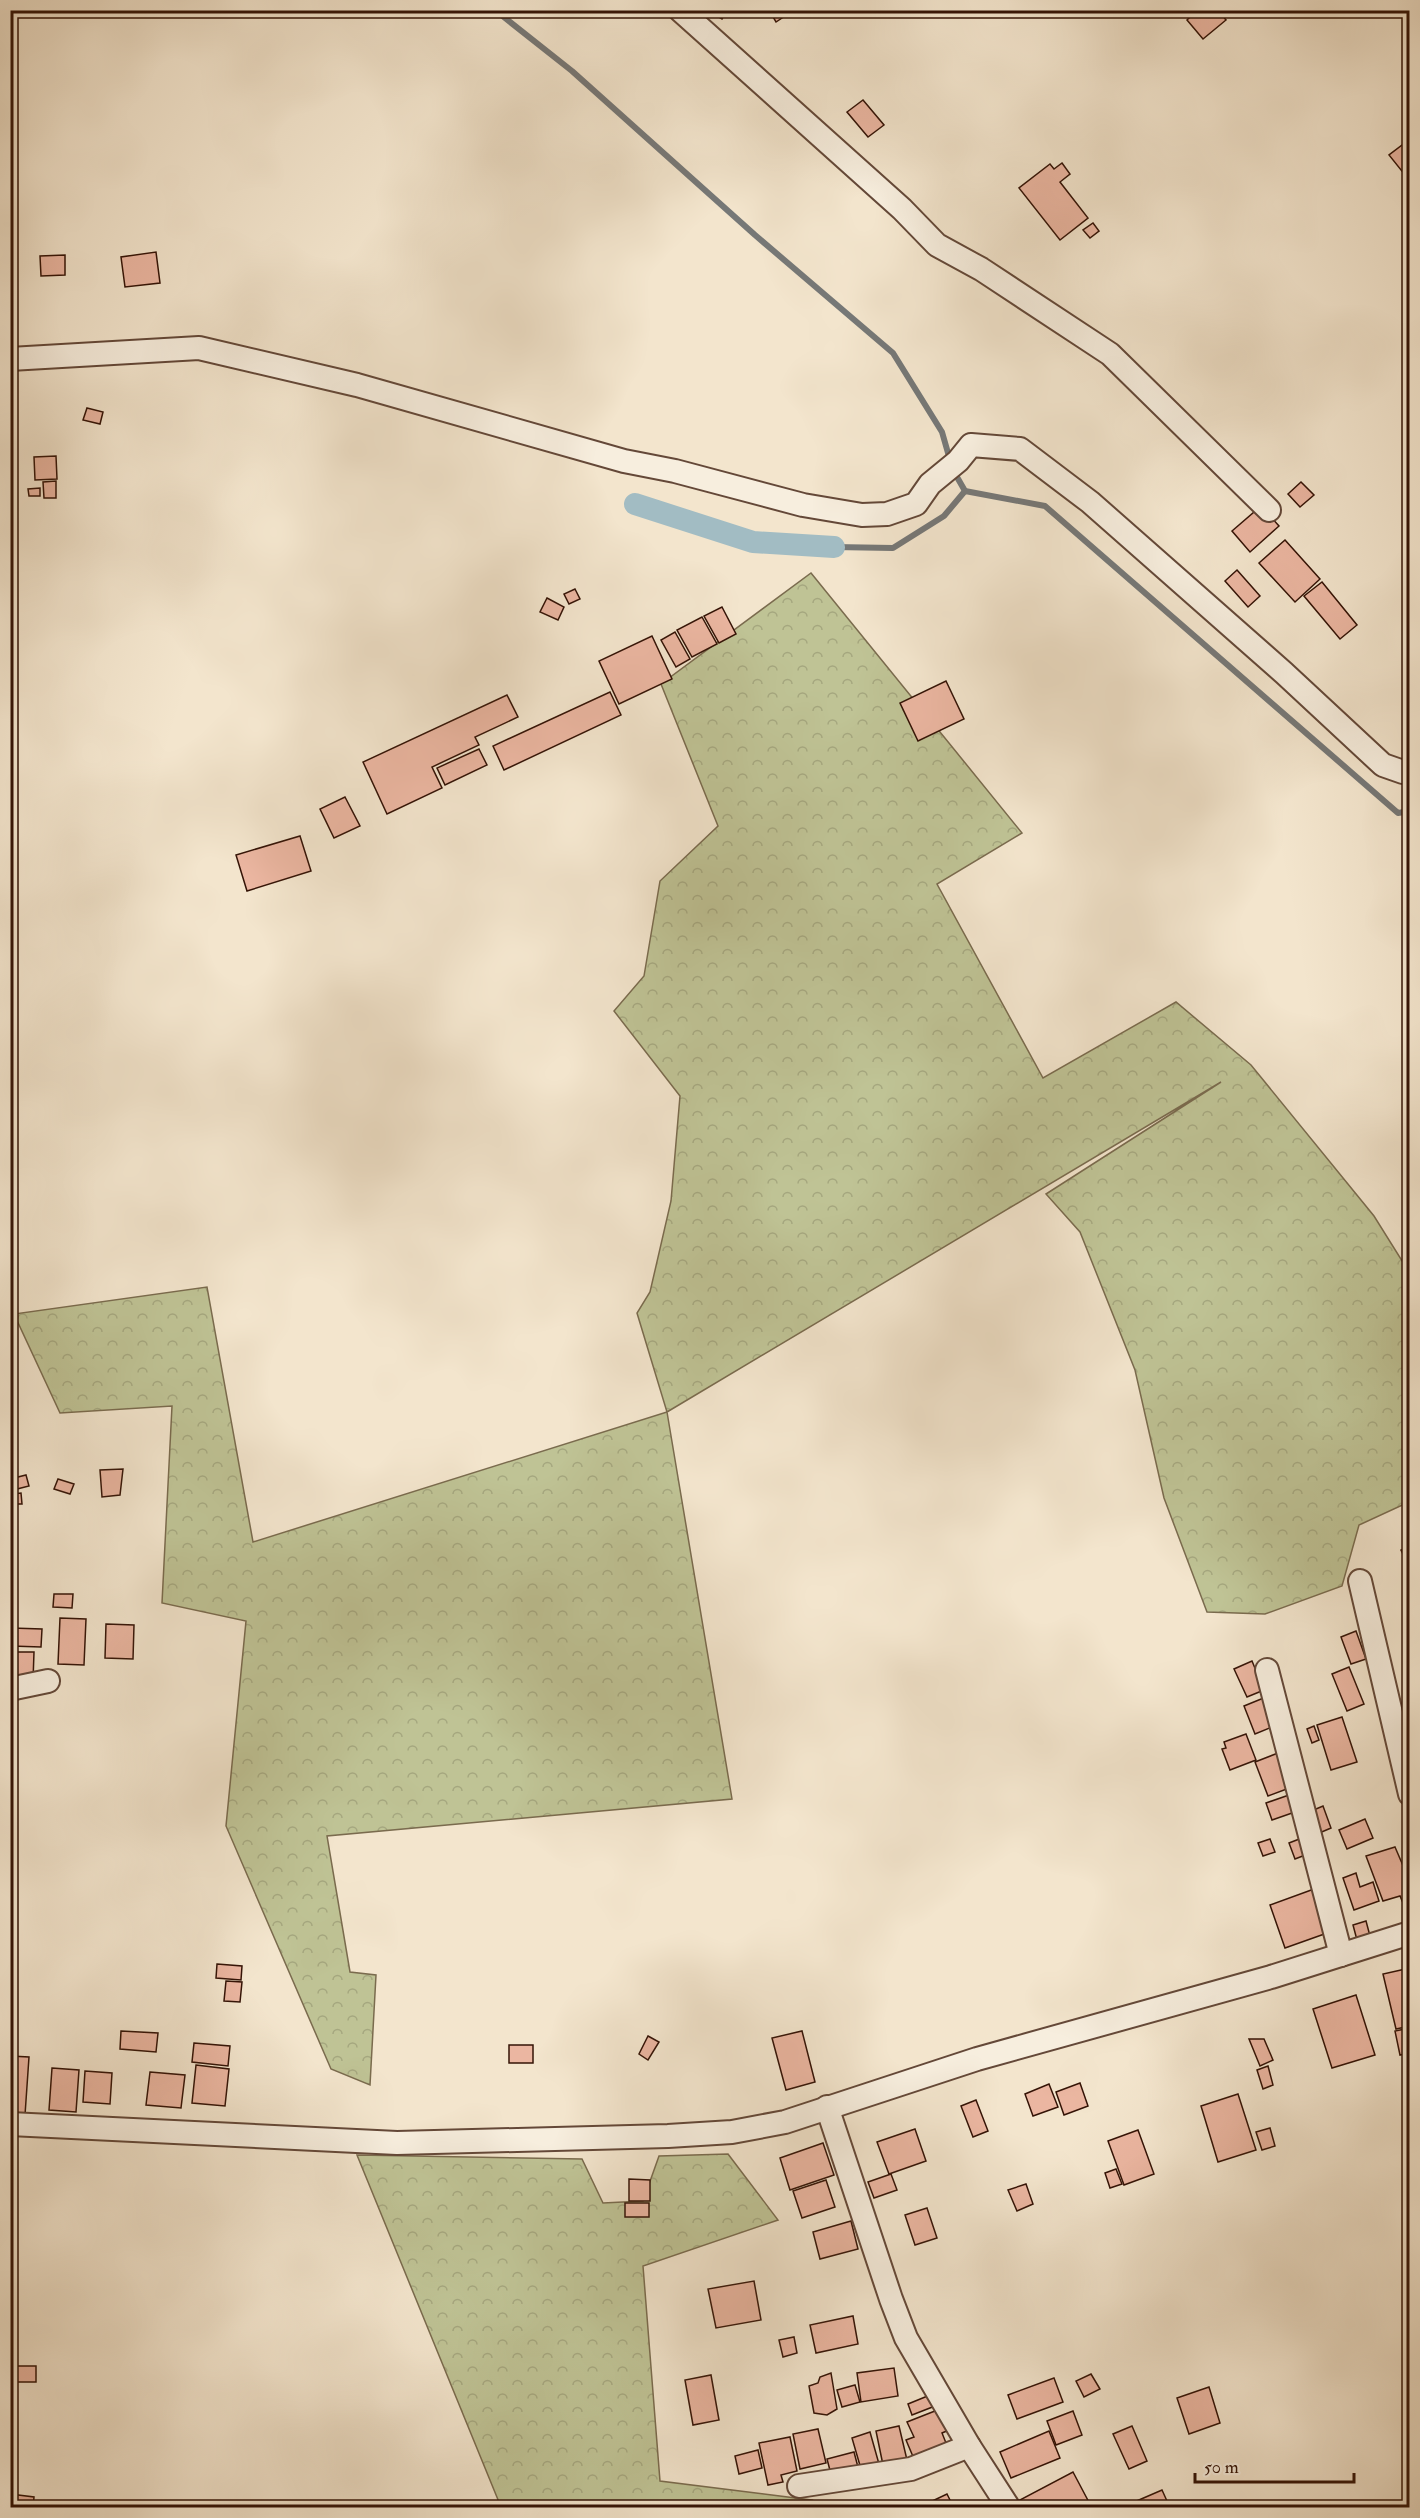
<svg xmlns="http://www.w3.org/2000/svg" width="1420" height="2518" viewBox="0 0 1420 2518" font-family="'IM FELL Double Pica',serif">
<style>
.forest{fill:url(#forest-crowns);stroke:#7a6b4e;stroke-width:1.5}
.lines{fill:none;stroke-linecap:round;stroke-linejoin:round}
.stream{stroke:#767877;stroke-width:6}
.canal{stroke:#a2bcc3;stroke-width:22}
.building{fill:#ebb6a1;stroke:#341306;stroke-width:1.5}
.minor-casing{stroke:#644838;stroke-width:26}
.minor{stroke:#f7eede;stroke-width:22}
</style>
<defs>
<pattern id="forest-crowns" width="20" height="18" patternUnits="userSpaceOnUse" patternTransform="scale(1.5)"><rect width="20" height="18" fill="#bfc395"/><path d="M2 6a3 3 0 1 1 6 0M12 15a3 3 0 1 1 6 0" fill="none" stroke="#a5a77f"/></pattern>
</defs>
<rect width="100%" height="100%" fill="#f3e5cd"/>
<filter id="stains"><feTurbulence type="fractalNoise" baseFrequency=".00333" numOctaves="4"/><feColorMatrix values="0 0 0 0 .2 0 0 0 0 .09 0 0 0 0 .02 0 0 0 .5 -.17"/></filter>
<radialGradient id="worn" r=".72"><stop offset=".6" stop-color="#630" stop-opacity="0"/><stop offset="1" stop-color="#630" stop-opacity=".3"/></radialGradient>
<g class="forest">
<polygon points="811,573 1022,833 937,884 1043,1078 1176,1002 1251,1065 1374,1216 1409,1272 1409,1502 1359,1525 1342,1586 1265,1614 1207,1612 1164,1498 1135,1370 1080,1232 1046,1194 1221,1082 667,1412 732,1799 327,1836 350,1972 376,1975 370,2085 331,2069 226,1826 246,1621 162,1603 172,1406 60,1413 14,1314 207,1287 253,1542 667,1412 637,1313 650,1292 671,1201 680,1096 614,1011 644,976 660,881 718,826 661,684"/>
<polygon points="728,2154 778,2220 643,2266 660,2481 811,2500 792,2508 501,2507 357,2155 582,2159 603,2203 643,2201 659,2156"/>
</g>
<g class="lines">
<g class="stream">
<polyline points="495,10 572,71 755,235 893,353 942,432 950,460"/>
<polyline points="953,470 965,491"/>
<polyline points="834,547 893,548 944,516 965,491 1045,506 1398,813 1410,811"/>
</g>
<polyline class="canal" points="635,504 753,542 834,547"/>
</g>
<g class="building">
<polygon points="713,10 727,10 722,19 712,13"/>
<polygon points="769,10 794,10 776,22"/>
<polygon points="1197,10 1218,10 1226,20 1203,39 1187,20"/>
<polygon points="863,100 884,125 868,137 847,112"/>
<polygon points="1410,139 1410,179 1409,180 1389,155"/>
<polygon points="1062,163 1070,174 1060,182 1088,218 1060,240 1019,188 1050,164 1054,169"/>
<polygon points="1093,223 1099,231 1090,238 1083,230"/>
<polygon points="156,252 160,283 125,287 121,257"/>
<polygon points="65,255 65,275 41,276 40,256"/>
<polygon points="87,408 103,412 100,424 83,420"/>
<polygon points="56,456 57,479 35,480 34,457"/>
<polygon points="56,481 56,498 44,498 43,482"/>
<polygon points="1301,482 1314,495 1300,507 1288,494"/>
<polygon points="40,488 40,496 29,496 28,489"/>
<polygon points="1261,506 1279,526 1250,552 1232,531"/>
<polygon points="1285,540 1320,579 1295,602 1259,563"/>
<polygon points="1237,570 1260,596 1248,607 1225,581"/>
<polygon points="1322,582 1357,625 1340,639 1304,596"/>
<polygon points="575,589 580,599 569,604 564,594"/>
<polygon points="547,598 564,607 558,620 540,612"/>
<polygon points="722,607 736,634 719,643 704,616"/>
<polygon points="702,617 717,644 692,657 677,630"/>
<polygon points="675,632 690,659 676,667 661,640"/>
<polygon points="652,636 672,679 619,704 599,661"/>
<polygon points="946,681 964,719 918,741 900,703"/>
<polygon points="610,692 621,715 504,770 493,746"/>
<polygon points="507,695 518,717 475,737 479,745 432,767 442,788 387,814 363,762"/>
<polygon points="479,749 487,765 445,785 437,768"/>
<polygon points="345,797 360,826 334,838 320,809"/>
<polygon points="300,836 311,871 247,891 236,855"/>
<polygon points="123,1469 120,1495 102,1497 100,1470"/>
<polygon points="26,1475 29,1486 13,1490 10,1479"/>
<polygon points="58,1479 74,1484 70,1494 54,1489"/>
<polygon points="21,1493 22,1504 13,1504 13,1494"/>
<polygon points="1410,1546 1410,1569 1401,1550"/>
<polygon points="54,1594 73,1594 72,1608 53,1607"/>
<polygon points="60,1618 86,1619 84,1665 58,1664"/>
<polygon points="106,1624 134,1625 133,1659 105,1658"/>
<polygon points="11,1628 42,1629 41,1647 11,1646"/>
<polygon points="1356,1631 1366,1659 1351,1664 1341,1637"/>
<polygon points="10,1652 34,1652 33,1681 10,1680"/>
<polygon points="1252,1661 1264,1690 1247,1697 1234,1669"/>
<polygon points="1349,1667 1364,1704 1347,1711 1332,1674"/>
<polygon points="1266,1697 1277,1725 1255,1734 1244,1706"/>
<polygon points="1342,1717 1357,1762 1331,1770 1317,1725"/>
<polygon points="1314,1726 1319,1740 1312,1743 1307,1729"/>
<polygon points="1246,1734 1256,1760 1230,1770 1222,1749 1226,1748 1224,1742"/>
<polygon points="1278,1753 1292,1787 1268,1796 1255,1762"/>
<polygon points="1289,1795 1295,1812 1272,1820 1266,1803"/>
<polygon points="1323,1806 1331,1828 1317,1834 1309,1812"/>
<polygon points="1365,1819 1373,1838 1347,1849 1339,1830"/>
<polygon points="1307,1836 1313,1852 1295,1859 1289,1843"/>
<polygon points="1270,1839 1275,1852 1263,1856 1258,1843"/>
<polygon points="1395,1847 1410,1882 1410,1914 1408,1915 1400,1896 1383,1901 1366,1856"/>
<polygon points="1356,1873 1360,1887 1373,1882 1379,1901 1354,1910 1343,1878"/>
<polygon points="1314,1889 1330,1932 1285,1948 1270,1905"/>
<polygon points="1366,1921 1370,1936 1357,1940 1353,1925"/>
<polygon points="217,1964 242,1966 241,1980 216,1978"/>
<polygon points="1410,1968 1410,2026 1396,2029 1383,1974"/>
<polygon points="226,1981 242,1982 240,2002 224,2001"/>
<polygon points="1356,1995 1375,2055 1332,2068 1313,2009"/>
<polygon points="1410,2028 1410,2053 1400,2055 1395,2031"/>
<polygon points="121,2031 158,2033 156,2052 120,2049"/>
<polygon points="802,2031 815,2082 786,2090 772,2038"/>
<polygon points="648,2036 659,2042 648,2060 639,2054"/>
<polygon points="1249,2039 1264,2039 1273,2060 1260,2066"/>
<polygon points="194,2043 230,2046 228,2066 192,2062"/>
<rect x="509" y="2045" width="24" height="18"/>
<polygon points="10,2056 29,2057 25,2115 10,2114"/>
<polygon points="196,2065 229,2069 225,2106 192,2103"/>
<polygon points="1268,2066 1273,2085 1263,2089 1257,2070"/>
<polygon points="52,2068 79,2070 76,2112 49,2110"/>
<polygon points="85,2071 112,2073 110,2104 83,2102"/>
<polygon points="150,2072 185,2075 181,2108 146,2105"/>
<polygon points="1080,2083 1088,2106 1064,2115 1056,2092"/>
<polygon points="1049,2084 1058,2107 1033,2116 1025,2094"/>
<polygon points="1238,2094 1256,2150 1218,2162 1201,2106"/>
<polygon points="976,2100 988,2131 973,2137 961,2106"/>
<polygon points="1270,2128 1275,2146 1262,2150 1256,2132"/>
<polygon points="915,2129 926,2161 889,2174 877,2142"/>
<polygon points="1138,2130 1154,2174 1124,2185 1108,2141"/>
<polygon points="823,2143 834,2175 790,2190 780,2158"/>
<polygon points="1116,2169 1122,2184 1110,2188 1105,2173"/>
<polygon points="891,2174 897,2190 874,2198 868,2182"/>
<polygon points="629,2179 650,2180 650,2201 629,2201"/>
<polygon points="826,2180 835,2207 802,2218 793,2191"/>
<polygon points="1026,2184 1033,2204 1017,2211 1008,2190"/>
<rect x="625" y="2203" width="24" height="14"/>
<polygon points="927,2208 937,2238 915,2245 905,2215"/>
<polygon points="851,2221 858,2249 820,2259 813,2232"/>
<polygon points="754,2281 761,2320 716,2328 708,2289"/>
<polygon points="853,2316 858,2344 816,2353 810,2325"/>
<polygon points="794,2337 797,2353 783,2357 779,2340"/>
<rect x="16" y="2366" width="20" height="16"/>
<polygon points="894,2368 898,2396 861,2402 857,2373"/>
<polygon points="831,2373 837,2409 827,2415 814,2413 809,2386 818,2383 820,2377"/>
<polygon points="1091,2374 1100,2389 1084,2397 1076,2381"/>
<polygon points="711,2375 719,2420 693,2425 685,2380"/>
<polygon points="1054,2378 1063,2402 1017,2419 1008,2395"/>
<polygon points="855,2385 860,2402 842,2407 837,2390"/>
<polygon points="1209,2387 1220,2423 1189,2434 1177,2398"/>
<polygon points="930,2395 935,2406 912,2415 908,2404"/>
<polygon points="940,2409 949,2430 942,2433 950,2453 917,2466 906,2440 914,2437 907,2422"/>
<polygon points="1073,2411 1082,2435 1056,2445 1047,2421"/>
<polygon points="899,2426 907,2460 883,2465 876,2431"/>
<polygon points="1132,2426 1147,2461 1129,2469 1113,2434"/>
<polygon points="818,2429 826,2463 800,2469 793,2434"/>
<polygon points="1049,2431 1060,2458 1011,2478 1000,2452"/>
<polygon points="870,2432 879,2464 861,2469 852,2438"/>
<polygon points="790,2437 797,2471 781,2475 783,2482 768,2485 759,2443"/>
<polygon points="758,2450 762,2468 739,2474 735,2456"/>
<polygon points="854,2452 859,2471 832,2478 827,2459"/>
<polygon points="1073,2472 1092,2508 1019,2508 1016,2502"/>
<polygon points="1162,2490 1167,2501 1157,2505 1158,2508 1134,2508 1132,2503"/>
<polygon points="10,2494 34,2497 33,2508 10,2506"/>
<polygon points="947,2494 954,2508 925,2508 924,2505"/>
</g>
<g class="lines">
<defs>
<g id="minor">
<polyline points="680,10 902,209 937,245 981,269 1110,354 1269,510"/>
<polyline points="10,359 199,348 357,385 624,461 675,471 803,505 862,515 887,514 916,504 930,484 958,461 971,445 1020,449 1090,502 1284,673 1383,765 1403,772 1410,772"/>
<polyline points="1360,1581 1410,1794"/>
<polyline points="1267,1670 1341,1955"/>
<polyline points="10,1689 48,1681"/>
<polyline points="827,2107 891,2299 906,2338 969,2446 1009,2508"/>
<polyline points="10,2124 397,2143 668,2136 732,2132 785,2122 977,2059 1271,1977 1410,1933"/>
<polyline points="799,2486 911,2469 969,2446"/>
</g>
</defs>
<use href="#minor" class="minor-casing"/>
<use href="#minor" class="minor"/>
</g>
<rect width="1420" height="2518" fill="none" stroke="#f3e5cd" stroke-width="36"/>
<rect x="12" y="12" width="1396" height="2494" fill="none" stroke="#341306" stroke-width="3"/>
<rect x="18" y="18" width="1384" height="2482" fill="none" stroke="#341306" stroke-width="1.5"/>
<path d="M1195 2473v9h159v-9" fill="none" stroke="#341306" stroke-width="3"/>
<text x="1204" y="2473" font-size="18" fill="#341306" stroke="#f7eede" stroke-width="4.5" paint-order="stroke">50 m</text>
<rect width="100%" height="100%" filter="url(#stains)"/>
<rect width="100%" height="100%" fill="url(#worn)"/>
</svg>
